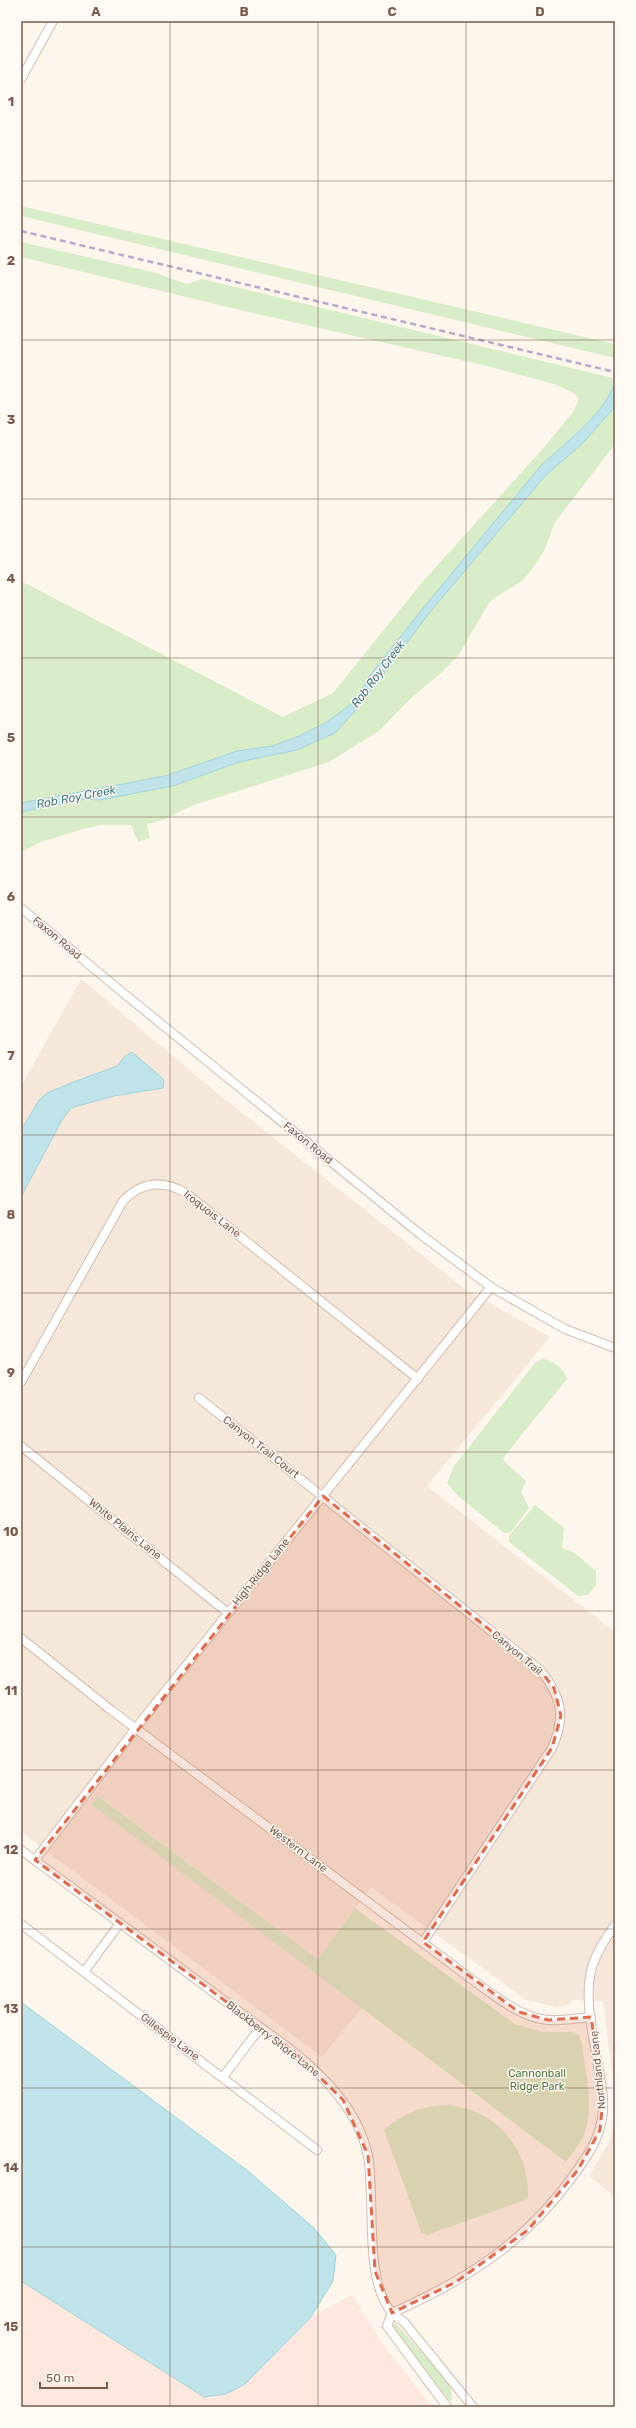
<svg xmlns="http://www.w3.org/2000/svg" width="636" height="2428" viewBox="0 0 636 2428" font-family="Rubik,sans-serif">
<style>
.residential{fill:#f5e8da}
.commercial{fill:#fde8e0}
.green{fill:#d8ecc9}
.water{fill:#bfe3e8;stroke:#a5d3da}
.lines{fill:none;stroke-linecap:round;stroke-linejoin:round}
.minor-casing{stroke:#d1beb0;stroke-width:10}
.minor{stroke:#fff;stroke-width:8}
.rail{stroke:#b9a8c9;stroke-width:2.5;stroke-dasharray:6 4;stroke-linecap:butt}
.marked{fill:#dc6d51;fill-opacity:0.2;stroke:#dc6d51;stroke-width:3;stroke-dasharray:8 5;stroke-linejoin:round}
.grid{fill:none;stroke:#7a5c4d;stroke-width:1;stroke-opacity:0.55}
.labels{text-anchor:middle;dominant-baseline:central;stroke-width:3;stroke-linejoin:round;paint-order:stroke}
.street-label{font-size:11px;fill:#7a5c4d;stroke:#fffaf3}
.park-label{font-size:11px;fill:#537a41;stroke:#fffaf3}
.water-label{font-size:12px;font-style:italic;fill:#437c86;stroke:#fffaf3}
.neatline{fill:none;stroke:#7a5c4d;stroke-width:1.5}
.grid-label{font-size:13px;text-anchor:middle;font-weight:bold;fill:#7a5c4d}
</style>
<rect width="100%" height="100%" fill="#fdf6ec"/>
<g class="residential">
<polygon points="81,979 217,1093 465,1289 550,1337 427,1486 615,1632 615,2095 603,2001 574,2000 568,2005 556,2007 526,2000 371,1887 318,1959 99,1796 92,1805 362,2007 322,2057 21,1832 21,1086"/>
<polygon points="615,2119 615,2197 589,2176 609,2142"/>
</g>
<polygon class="commercial" points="21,2281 204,2397 245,2384 311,2317 352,2295 383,2344 432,2407 21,2407"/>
<g class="green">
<polygon points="21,206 615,344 615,358 21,216"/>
<path d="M21 242 153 272 187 284 202 279 613 378 615 383C599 420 565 441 538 469L419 613 371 674 355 701 327 722 299 736 272 746 237 751 165 776 21 803V581L283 717 333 693 424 580 540 452 573 412 579 399 574 393 554 384 487 366 240 310 21 257Z"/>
<polygon points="615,406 615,444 555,522 545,549 531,571 522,581 496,597 489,603 458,656 441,673 413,696 379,731 329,762 191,806 163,820 147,824 150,838 138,842 131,825 101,825 83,829 41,842 21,852 21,812 85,799 100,800 173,786 239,762 297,750 335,733 358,708 430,612 546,475 583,443"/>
<path d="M542 1359C552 1360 565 1369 567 1379L503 1458 504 1461 526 1481 521 1492 529 1508 510 1533H504L458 1496 447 1483 454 1466 535 1363Z"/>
<polygon points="535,1505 564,1528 562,1548 573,1552 596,1571 596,1585 588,1595 578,1596 509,1542 509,1536"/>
<path d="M98 1796 318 1959 355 1908 515 2024 544 2032H574L579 2035 582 2042C585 2072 596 2110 582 2139 577 2147 571 2155 566 2162L92 1805Z"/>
<path d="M449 2105C498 2111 530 2149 528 2199L427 2235 421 2232 384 2130C403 2113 423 2105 449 2105Z"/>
<polygon points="395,2323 448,2381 451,2389 452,2401 448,2400 392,2326"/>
</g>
<g class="water">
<path d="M615 383 613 409 583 443 546 475 430 612 358 708 335 733 297 750 239 762 173 786 100 800 85 799 21 812V803L165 776 237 751 272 746 299 736 327 722 355 701 371 674 419 613 538 469C565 441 600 420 615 383Z"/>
<polygon points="132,1052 161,1077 164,1081 163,1088 114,1096 71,1108 62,1120 21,1197 21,1130 39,1100 47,1093 76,1081 117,1066 125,1056"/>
<polygon points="21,2002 248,2171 314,2228 336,2255 333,2281 311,2317 245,2384 226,2394 204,2397 21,2281"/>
</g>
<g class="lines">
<defs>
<g id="minor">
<polyline points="21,79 53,21"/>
<polyline points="21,908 122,992 420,1234 491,1287 565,1329 615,1348"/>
<path d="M21 1382 123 1201C142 1181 163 1180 186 1193L418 1379"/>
<path d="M199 1398 540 1670C562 1696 566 1717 552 1748L423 1942"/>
<polyline points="21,1446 228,1613"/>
<path d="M21 1638 111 1710 482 1987C502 2001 523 2018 548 2020 562 2021 577 2018 591 2017"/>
<path d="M21 1850 294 2052C327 2079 359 2112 368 2156 376 2200 363 2279 392 2313 395 2316 400 2319 404 2322L473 2407"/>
<polyline points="35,1860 143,1719 491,1287"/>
<polyline points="21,1924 317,2150"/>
<polyline points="84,1972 120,1923"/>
<polyline points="223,2077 260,2028"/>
<path d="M392 2313C466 2280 525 2243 573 2176 591 2152 605 2130 603 2099 600 2059 581 2006 592 1967 597 1951 606 1938 615 1925"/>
<polyline points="392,2313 387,2326 447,2407"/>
</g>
</defs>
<use href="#minor" class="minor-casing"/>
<use href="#minor" class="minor"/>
<polyline class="rail" points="21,231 615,372"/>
</g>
<path class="marked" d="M323 1496 540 1670 554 1688 561 1716 552 1748 423 1942 519 2012 548 2020 591 2017 603 2099 600 2130 578 2170 528 2230 456 2282 392 2313 375 2271 368 2155 343 2100 294 2052 35 1860Z"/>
<path class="grid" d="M170 21V2407M318 21V2407M466 21V2407M21 181H615M21 340H615M21 499H615M21 658H615M21 817H615M21 976H615M21 1135H615M21 1293H615M21 1452H615M21 1611H615M21 1770H615M21 1929H615M21 2088H615M21 2247H615"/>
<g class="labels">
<g class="street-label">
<text transform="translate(57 938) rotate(40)">Faxon Road</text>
<text transform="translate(308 1143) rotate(39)">Faxon Road</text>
<text transform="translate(212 1214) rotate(38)">Iroquois Lane</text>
<text transform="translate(261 1447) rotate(38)">Canyon Trail Court</text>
<text transform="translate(125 1529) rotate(39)">White Plains Lane</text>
<text transform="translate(261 1572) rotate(-51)">High Ridge Lane</text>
<text transform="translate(517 1653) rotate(40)">Canyon Trail</text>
<text transform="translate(298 1849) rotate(37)">Western Lane</text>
<text transform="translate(170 2037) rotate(37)">Gillespie Lane</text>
<text transform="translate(273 2039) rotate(38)">Blackberry Shore Lane</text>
<text transform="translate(598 2070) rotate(-96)">Northland Lane</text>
</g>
<g class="park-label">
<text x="537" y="2073">Cannonball<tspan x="537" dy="13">Ridge Park</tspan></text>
</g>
<g class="water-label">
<text transform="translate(378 674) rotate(-53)">Rob Roy Creek</text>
<text transform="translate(76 797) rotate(-11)">Rob Roy Creek</text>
</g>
</g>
<rect width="636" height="2428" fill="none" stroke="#fffaf3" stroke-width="44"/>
<path d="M40 2382v6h67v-6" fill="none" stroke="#7a5c4d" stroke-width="2"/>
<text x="46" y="2382" font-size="12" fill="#7a5c4d" stroke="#fffaf3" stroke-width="3" paint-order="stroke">50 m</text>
<rect x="22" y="22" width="592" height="2384" class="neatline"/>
<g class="grid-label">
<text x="96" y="16">A</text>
<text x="244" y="16">B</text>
<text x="392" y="16">C</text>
<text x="540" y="16">D</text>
<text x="11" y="106">1</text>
<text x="11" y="265">2</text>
<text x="11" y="424">3</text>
<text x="11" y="583">4</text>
<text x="11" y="742">5</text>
<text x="11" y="901">6</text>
<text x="11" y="1060">7</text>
<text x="11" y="1219">8</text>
<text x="11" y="1377">9</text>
<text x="11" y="1536">10</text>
<text x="11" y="1695">11</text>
<text x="11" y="1854">12</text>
<text x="11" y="2013">13</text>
<text x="11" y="2172">14</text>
<text x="11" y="2331">15</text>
</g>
</svg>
